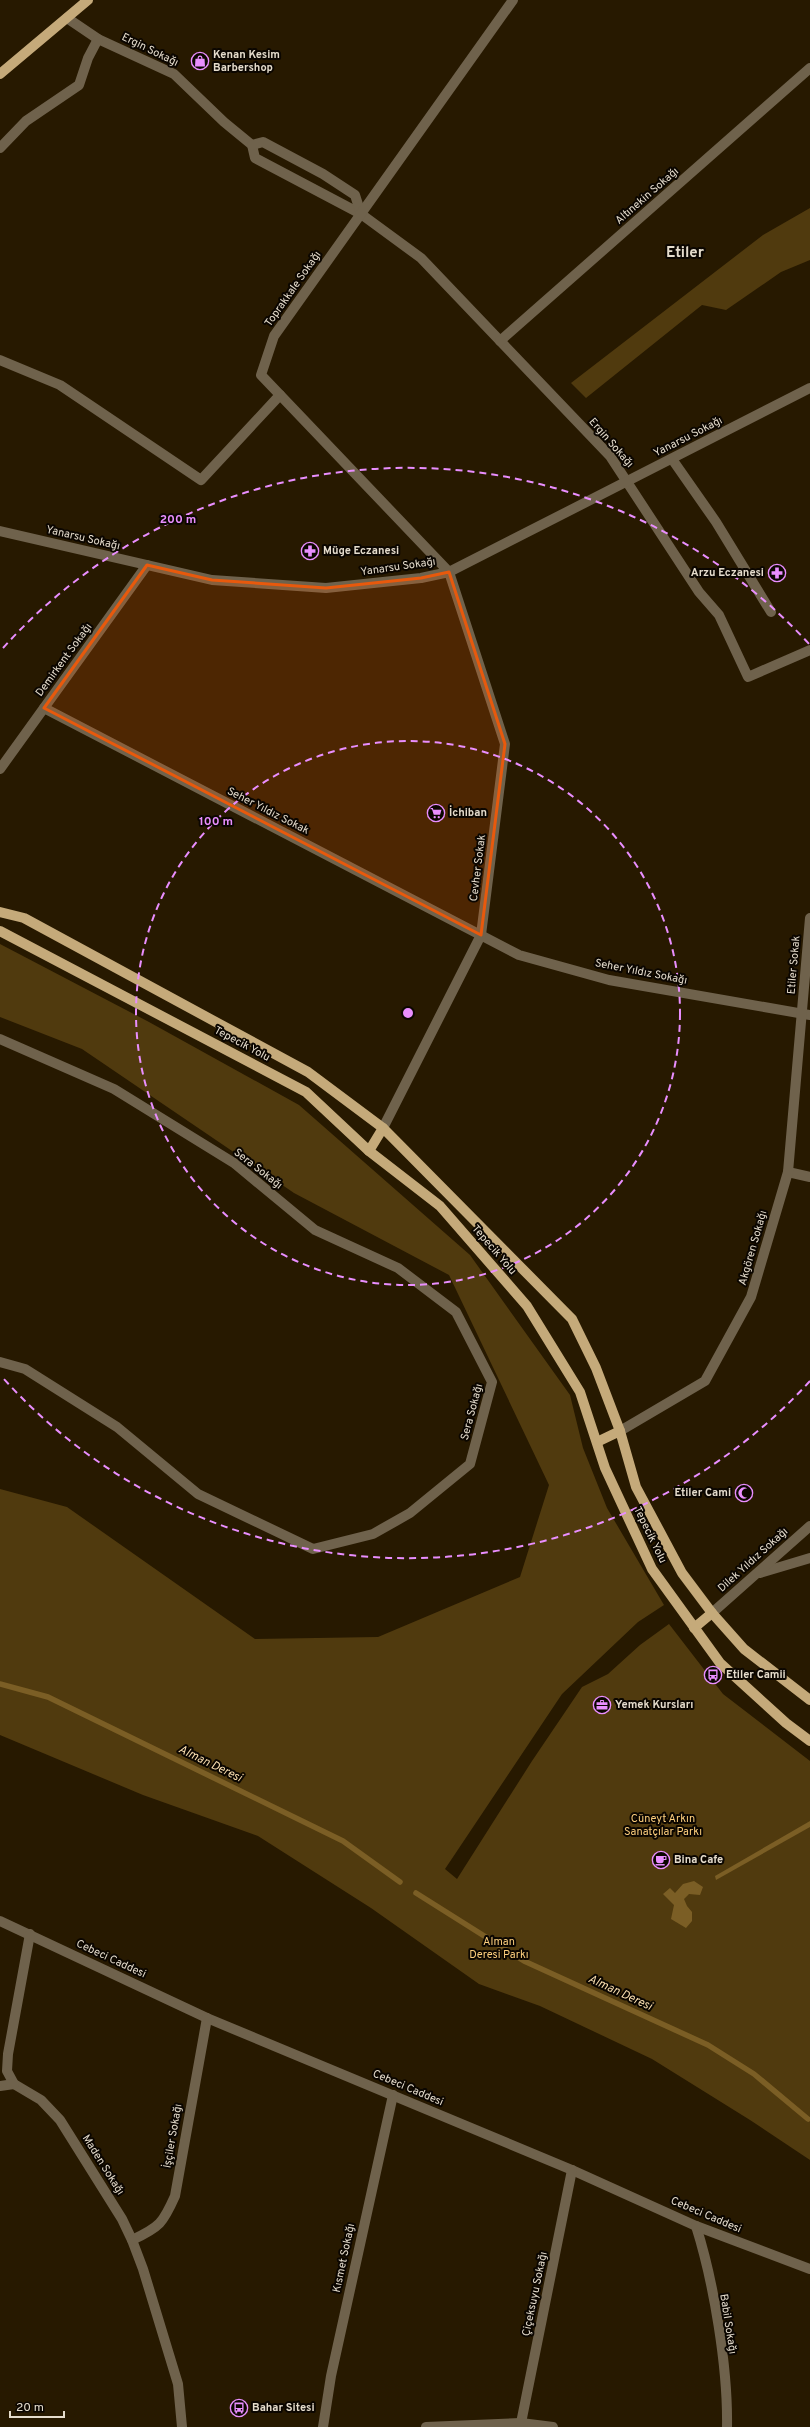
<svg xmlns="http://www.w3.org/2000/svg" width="810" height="2427" viewBox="0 0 810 2427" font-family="Overpass,sans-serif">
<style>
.green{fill:#503a0e}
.water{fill:#7b5e25}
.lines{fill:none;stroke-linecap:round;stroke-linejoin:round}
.stream{stroke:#7b5e25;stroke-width:5.5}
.minor{stroke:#6f624c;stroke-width:10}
.major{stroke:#c5aa7a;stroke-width:10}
.marked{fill:#e8590c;fill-opacity:0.2;stroke:#e8590c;stroke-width:3;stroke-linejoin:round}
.ring{fill:none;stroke:#e98efe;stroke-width:2;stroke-dasharray:7 5}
.labels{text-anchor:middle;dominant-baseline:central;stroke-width:4;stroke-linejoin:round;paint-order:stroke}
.street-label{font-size:11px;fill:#e5dccc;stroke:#0b0600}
.poi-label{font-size:11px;font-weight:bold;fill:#e5dccc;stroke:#0b0600;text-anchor:start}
.park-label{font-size:11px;fill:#fdcf7d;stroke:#0b0600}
.water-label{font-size:12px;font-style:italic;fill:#fadfb0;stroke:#0b0600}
.district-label{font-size:15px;font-weight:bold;fill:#e5dccc;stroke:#0b0600}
.centre{fill:#e98efe;stroke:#0b0600;stroke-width:2}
.ring-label{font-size:12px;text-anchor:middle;font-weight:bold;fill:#e98efe;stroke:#0b0600;stroke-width:4;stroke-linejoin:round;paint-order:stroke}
</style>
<rect width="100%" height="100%" fill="#271900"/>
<g class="green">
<polygon points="810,208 810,260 781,272 726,310 702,305 586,398 571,383 763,235"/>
<polygon points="0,944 149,1022 299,1105 470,1255 570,1395 583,1448 607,1508 664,1605 638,1622 562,1694 445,1869 457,1879 532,1761 582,1687 608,1674 640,1645 669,1624 723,1694 810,1761 810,2160 750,2120 652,2059 540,2006 479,1984 371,1908 258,1836 143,1795 0,1735 0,1489 67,1507 255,1639 378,1637 520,1577 549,1485 449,1275 294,1193 82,1049 0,1017"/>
</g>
<g class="water">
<polygon points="810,1821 810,1827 716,1880 715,1876"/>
<polygon points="694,1881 703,1887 700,1895 689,1894 684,1899 687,1906 692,1912 692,1921 686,1928 671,1919 674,1905 663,1894 670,1888 675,1893 683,1884"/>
</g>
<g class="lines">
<g class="stream">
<polyline points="0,1684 48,1697 343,1841 400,1882"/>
<polyline points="416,1893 524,1961 708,2045 754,2074 808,2119"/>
</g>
<g class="minor">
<polyline points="67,18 98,39 174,74 224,122 252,145 255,158 361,214 421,258 610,456 699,592 719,615 748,677 810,650"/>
<polyline points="252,145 263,142 323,174 355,195 361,214"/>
<polyline points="0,148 26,121 79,85 88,58 98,39"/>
<polyline points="500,341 810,68"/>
<polyline points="0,360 60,385 201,480 280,395"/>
<polyline points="672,459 716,522 771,612"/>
<polyline points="0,531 212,580 326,588 421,578 449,572 810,388"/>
<polyline points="44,708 519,955 609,980 810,1015"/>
<polyline points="0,769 147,565"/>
<polyline points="0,1039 114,1089 234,1163 315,1230 398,1268 456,1312 492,1382 470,1464 410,1513 373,1534 313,1549 198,1494 117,1427 25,1369 0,1362"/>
<polyline points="383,1128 481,935 505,744 449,572 261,375 274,336 513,0"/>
<polyline points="788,1172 810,1177"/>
<polyline points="620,1431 705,1381 751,1297 788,1172 810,918"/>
<polyline points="760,1573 810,1558"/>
<polyline points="712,1613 810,1526"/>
<polyline points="0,1921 207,2018 572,2170 696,2226 810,2269"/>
<polyline points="30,1934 8,2054 7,2071 14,2084 41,2100 60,2120 122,2219 132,2240 143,2269 178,2384 182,2427"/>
<polyline points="0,2086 14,2084"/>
<path d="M696 2226C714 2283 728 2368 727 2427"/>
<path d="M132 2240C160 2227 163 2223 175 2196L207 2018"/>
<polyline points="521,2423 572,2170"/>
<polyline points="323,2427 331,2376 393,2095"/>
<polyline points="426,2427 521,2423 553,2427"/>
</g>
<g class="major">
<polyline points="0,74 88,0"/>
<polyline points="0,912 24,918 308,1072 383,1128 572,1319 596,1368 620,1431 636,1487 682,1573 712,1613 744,1649 810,1700"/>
<polyline points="0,931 306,1092 369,1151 440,1206 527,1306 580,1392 605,1468 652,1569 720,1663 786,1723 810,1741"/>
<polyline points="369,1151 383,1128"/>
<polyline points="597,1442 620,1431"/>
<polyline points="694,1628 712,1613"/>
</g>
</g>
<path class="marked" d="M147 565 212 580 326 588 421 578 449 572 505 744 481 935 44 708Z"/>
<g class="ring">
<circle cx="408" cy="1013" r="272"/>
<path d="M810 1381A545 545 0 0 1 3 1378M3 648A545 545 0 0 1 810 645"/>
</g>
<defs>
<symbol id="shop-ring" viewBox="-11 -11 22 22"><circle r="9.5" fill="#0b0600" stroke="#e98efe" stroke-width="1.5"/><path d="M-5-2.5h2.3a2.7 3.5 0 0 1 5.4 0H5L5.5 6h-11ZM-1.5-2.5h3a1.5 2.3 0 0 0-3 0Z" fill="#e98efe"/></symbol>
<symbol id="pharmacy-ring" viewBox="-11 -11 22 22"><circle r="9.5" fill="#0b0600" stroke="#e98efe" stroke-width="1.5"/><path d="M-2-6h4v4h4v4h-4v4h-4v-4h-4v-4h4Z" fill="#e98efe"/></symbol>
<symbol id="supermarket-ring" viewBox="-11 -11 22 22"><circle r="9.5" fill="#0b0600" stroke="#e98efe" stroke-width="1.5"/><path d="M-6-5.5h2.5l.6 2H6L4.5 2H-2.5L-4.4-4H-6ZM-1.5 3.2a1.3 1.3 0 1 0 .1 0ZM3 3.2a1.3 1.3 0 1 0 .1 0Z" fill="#e98efe"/></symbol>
<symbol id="mosque-ring" viewBox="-11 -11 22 22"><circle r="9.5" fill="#0b0600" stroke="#e98efe" stroke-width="1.5"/><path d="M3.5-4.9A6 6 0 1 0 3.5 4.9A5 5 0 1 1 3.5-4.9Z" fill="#e98efe"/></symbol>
<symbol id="bus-ring" viewBox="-11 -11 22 22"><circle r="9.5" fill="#0b0600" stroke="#e98efe" stroke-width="1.5"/><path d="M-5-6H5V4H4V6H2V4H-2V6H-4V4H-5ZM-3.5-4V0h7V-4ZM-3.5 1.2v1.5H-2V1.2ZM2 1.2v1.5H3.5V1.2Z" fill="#e98efe"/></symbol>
<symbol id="office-ring" viewBox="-11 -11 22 22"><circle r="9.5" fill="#0b0600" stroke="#e98efe" stroke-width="1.5"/><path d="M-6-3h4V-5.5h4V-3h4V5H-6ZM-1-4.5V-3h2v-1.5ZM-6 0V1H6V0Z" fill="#e98efe"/></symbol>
<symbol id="cafe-ring" viewBox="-11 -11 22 22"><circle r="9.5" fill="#0b0600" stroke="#e98efe" stroke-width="1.5"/><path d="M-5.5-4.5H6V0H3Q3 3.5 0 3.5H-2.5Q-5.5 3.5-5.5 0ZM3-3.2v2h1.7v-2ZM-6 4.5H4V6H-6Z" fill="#e98efe"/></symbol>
</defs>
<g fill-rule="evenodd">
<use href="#shop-ring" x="190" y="51" width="20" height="20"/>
<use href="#pharmacy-ring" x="300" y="541" width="20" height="20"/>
<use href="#pharmacy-ring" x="767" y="563" width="20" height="20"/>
<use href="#supermarket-ring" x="426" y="803" width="20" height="20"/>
<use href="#mosque-ring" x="734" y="1483" width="20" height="20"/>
<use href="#bus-ring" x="703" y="1665" width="20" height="20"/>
<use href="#office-ring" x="592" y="1695" width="20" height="20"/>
<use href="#cafe-ring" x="651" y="1850" width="20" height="20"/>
<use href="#bus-ring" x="229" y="2398" width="20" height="20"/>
</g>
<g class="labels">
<g class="street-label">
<text transform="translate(150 50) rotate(26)">Ergin Sokağı</text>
<text transform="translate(647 196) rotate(-41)">Altınekin Sokağı</text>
<text transform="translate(293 289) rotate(-55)">Toprakkale Sokağı</text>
<text transform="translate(688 437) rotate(-27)">Yanarsu Sokağı</text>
<text transform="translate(611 443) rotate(49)">Ergin Sokağı</text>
<text transform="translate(83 538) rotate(13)">Yanarsu Sokağı</text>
<text transform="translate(398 567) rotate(-8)">Yanarsu Sokağı</text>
<text transform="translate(64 660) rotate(-54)">Demirkent Sokağı</text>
<text transform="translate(268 811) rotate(27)">Seher Yıldız Sokak</text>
<text transform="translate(478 868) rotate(-83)">Cevher Sokak</text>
<text transform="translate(794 965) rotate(-85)">Etiler Sokak</text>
<text transform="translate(641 972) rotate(11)">Seher Yıldız Sokağı</text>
<text transform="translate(242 1044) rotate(28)">Tepecik Yolu</text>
<text transform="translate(258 1169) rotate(38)">Sera Sokağı</text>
<text transform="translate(753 1248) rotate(-74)">Akgören Sokağı</text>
<text transform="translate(494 1250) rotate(49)">Tepecik Yolu</text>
<text transform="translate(472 1412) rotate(-75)">Sera Sokağı</text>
<text transform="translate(650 1535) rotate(64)">Tepecik Yolu</text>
<text transform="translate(753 1560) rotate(-42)">Dilek Yıldız Sokağı</text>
<text transform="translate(111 1959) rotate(25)">Cebeci Caddesi</text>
<text transform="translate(408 2088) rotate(23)">Cebeci Caddesi</text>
<text transform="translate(173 2136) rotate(-80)">İşçiler Sokağı</text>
<text transform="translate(103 2165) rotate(58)">Maden Sokağı</text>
<text transform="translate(706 2215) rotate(23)">Cebeci Caddesi</text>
<text transform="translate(344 2258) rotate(-78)">Kısmet Sokağı</text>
<text transform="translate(535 2294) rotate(-78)">Çiçeksuyu Sokağı</text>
<text transform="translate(728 2324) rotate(81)">Babil Sokağı</text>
</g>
<g class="poi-label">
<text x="213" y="55">Kenan Kesim<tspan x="213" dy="13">Barbershop</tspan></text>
<text x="323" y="551">Müge Eczanesi</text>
<text x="764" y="573" text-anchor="end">Arzu Eczanesi</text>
<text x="449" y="813">İchiban</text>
<text x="731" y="1493" text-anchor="end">Etiler Cami</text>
<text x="726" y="1675">Etiler Camii</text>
<text x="615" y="1705">Yemek Kursları</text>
<text x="674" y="1860">Bina Cafe</text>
<text x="252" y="2408">Bahar Sitesi</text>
</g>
<g class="park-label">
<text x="663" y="1819">Cüneyt Arkın<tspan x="663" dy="13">Sanatçılar Parkı</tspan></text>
<text x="499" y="1942">Alman<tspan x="499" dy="13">Deresi Parkı</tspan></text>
</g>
<g class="water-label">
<text transform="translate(210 1764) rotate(26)">Alman Deresi</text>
<text transform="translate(620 1993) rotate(25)">Alman Deresi</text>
</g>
<g class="district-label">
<text x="685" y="253">Etiler</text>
</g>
</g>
<circle cx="408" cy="1013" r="6" class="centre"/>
<g class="ring-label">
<text x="178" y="523">200 m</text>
<text x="216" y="825">100 m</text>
</g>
<path d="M10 2411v6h54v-6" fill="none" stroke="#e5dccc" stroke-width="2"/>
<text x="16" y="2411" font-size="12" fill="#e5dccc" stroke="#0b0600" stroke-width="3" paint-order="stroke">20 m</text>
</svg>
